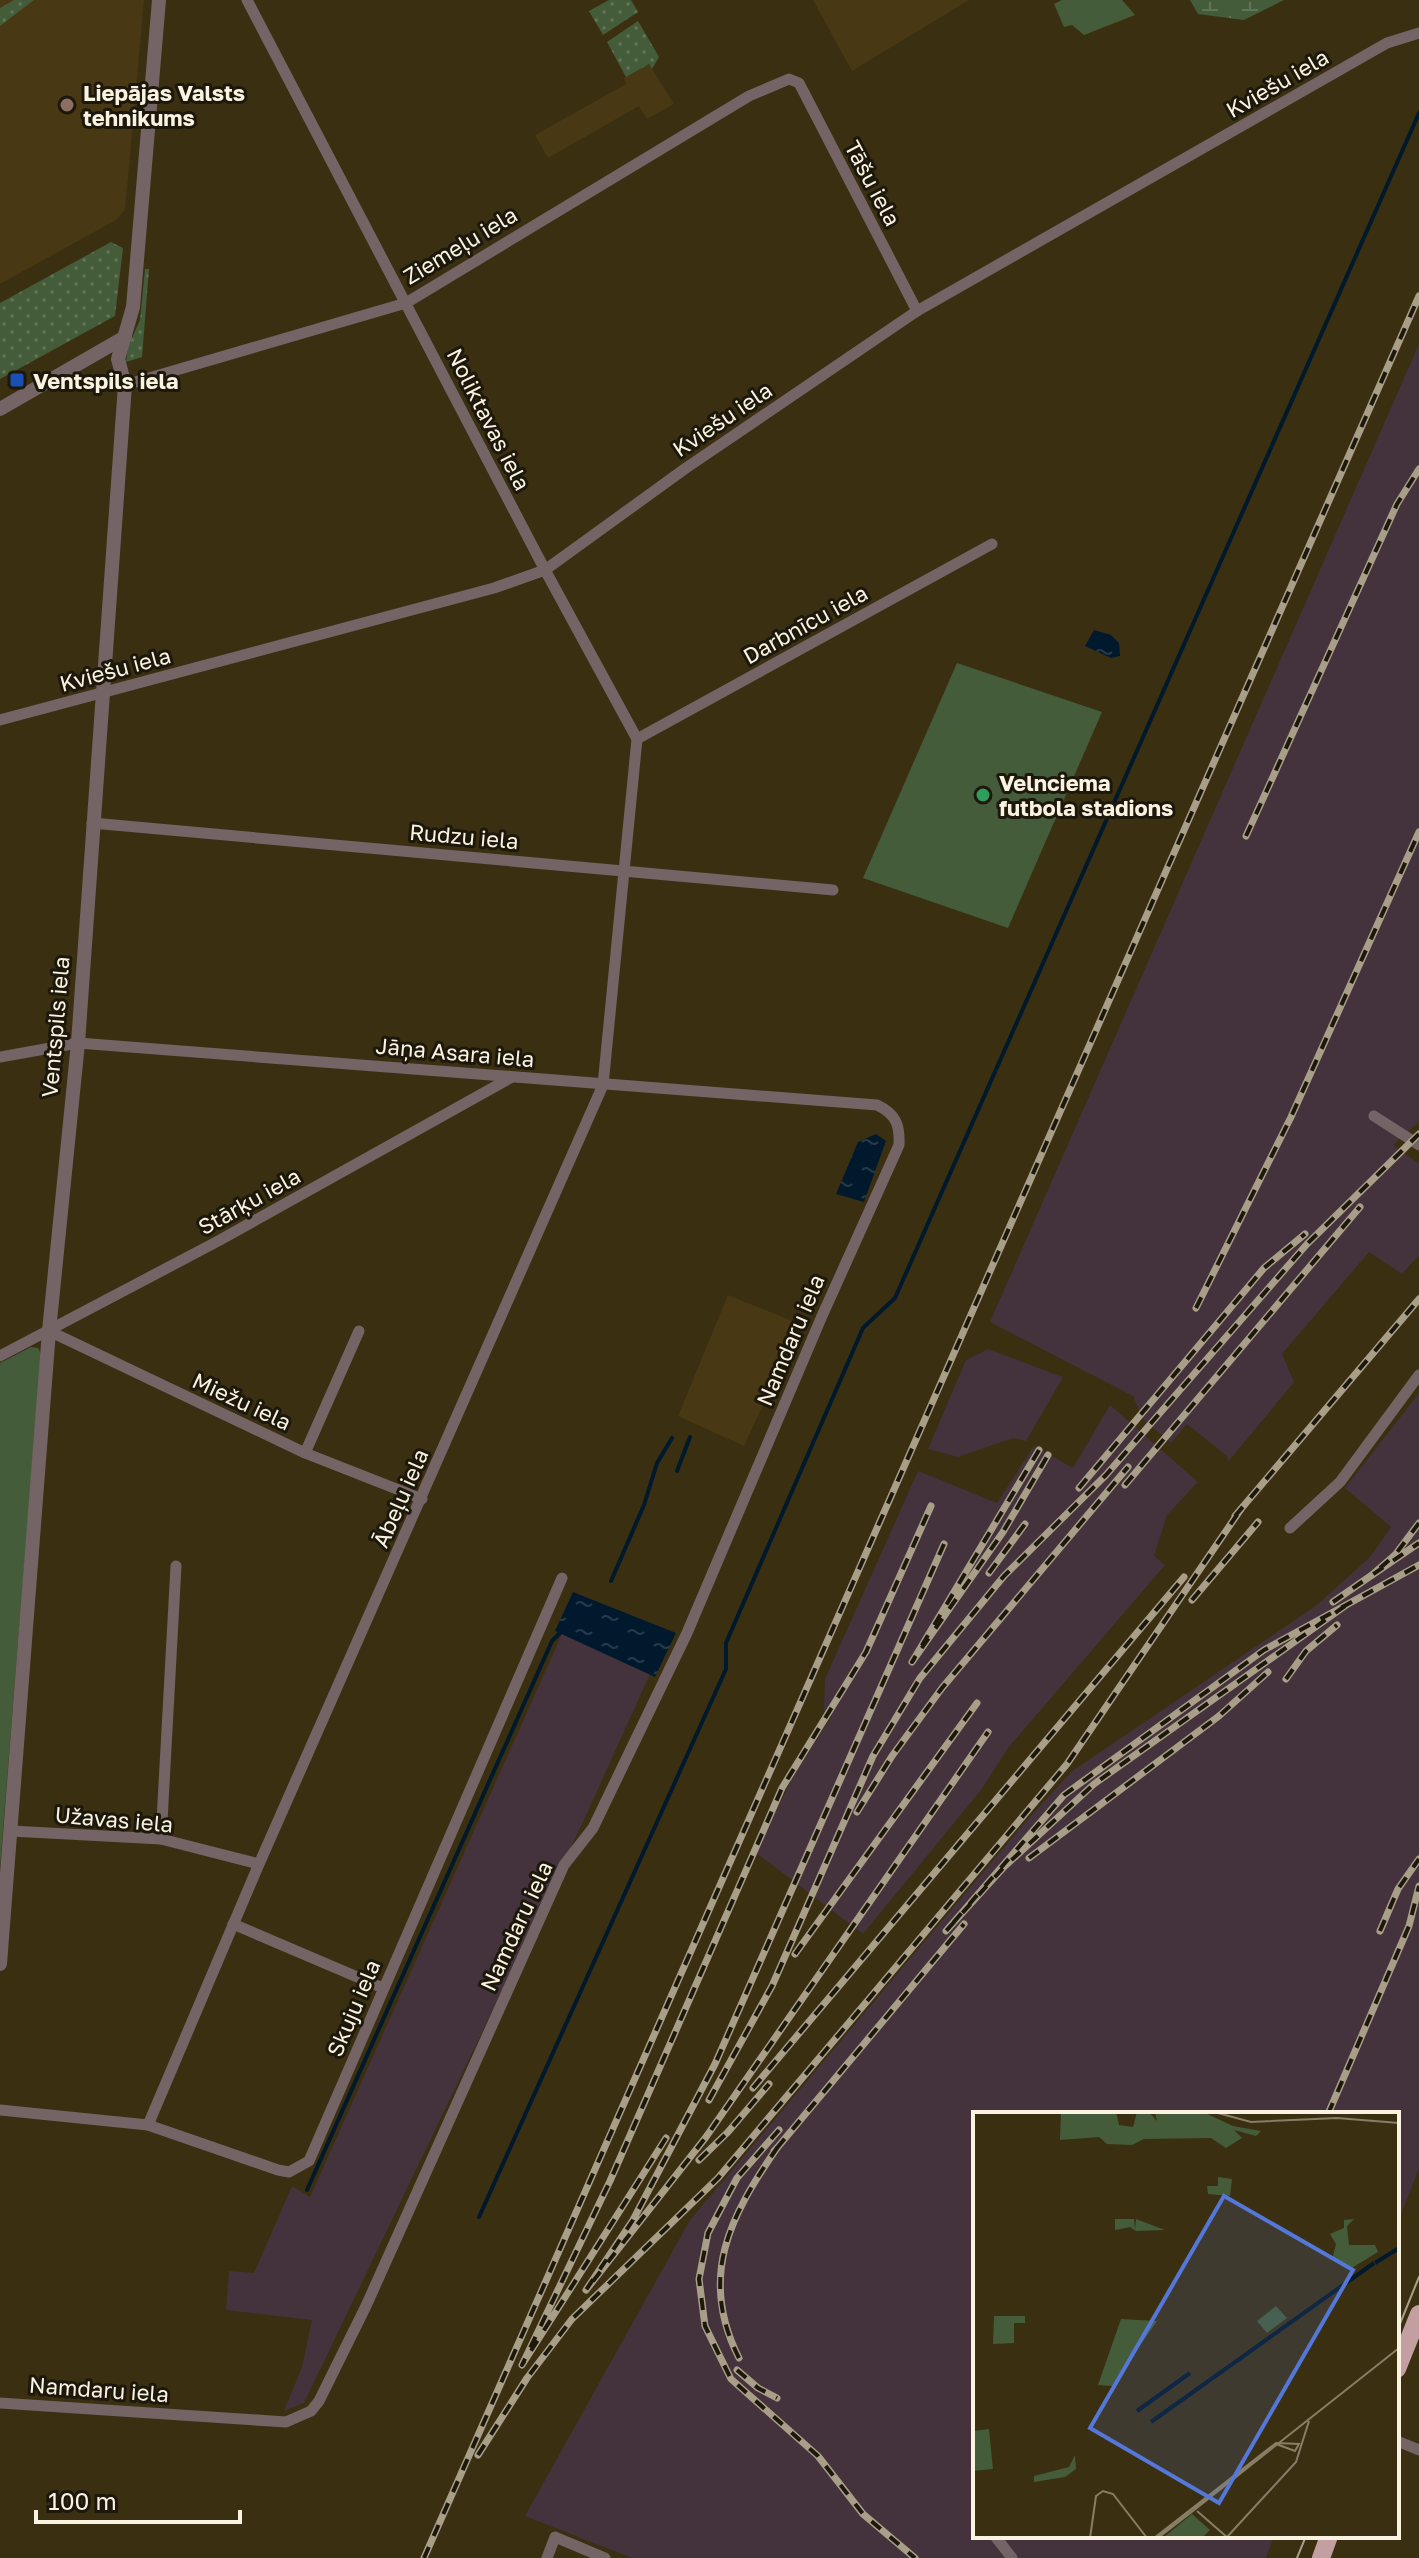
<svg xmlns="http://www.w3.org/2000/svg" width="1419" height="2558" viewBox="0 0 1419 2558" font-family="'Golos Text',sans-serif">
<style>
.built{fill:#483813}
.industrial{fill:#44323c}
.grass{fill:url(#grass-dots)}
.wetland{fill:url(#wetland-marsh)}
.green{fill:#445c3a}
.water{fill:url(#water-ripples)}
.lines{fill:none;stroke-linecap:round;stroke-linejoin:round}
.stream{stroke:#00192c;stroke-width:4}
.minor{stroke:#746465;stroke-width:11}
.tertiary{stroke:#746465;stroke-width:14}
.trunk{stroke:#c49fa2;stroke-width:18}
.tram{stroke:#a99f89;stroke-width:2}
.rail-casing{stroke:#a99f89;stroke-width:7}
.rail{stroke:#1d180c;stroke-width:4;stroke-dasharray:12;stroke-linecap:butt}
.education-dot{fill:#8d6e63;stroke:#1d180c;stroke-width:3}
.transit-dot{fill:#1a4fb4;stroke:#1d180c;stroke-width:3}
.leisure-dot{fill:#2e9e5b;stroke:#1d180c;stroke-width:3}
.labels{text-anchor:middle;dominant-baseline:central;stroke-width:6;stroke-linejoin:round;paint-order:stroke}
.street-label{font-size:22px;fill:#fbf3e2;stroke:#1d180c}
.poi-label{font-size:22px;font-weight:bold;fill:#fbf3e2;stroke:#1d180c;text-anchor:start}
.inset-river{fill:none;stroke:#00192c;stroke-width:4}
.inset-road{fill:none;stroke:#887d65;stroke-width:2}
.view{fill:#5477da;fill-opacity:0.15;stroke:#5477da;stroke-width:4}
.inset-edge{fill:none;stroke:#fbf3e2;stroke-width:4}
</style>
<defs>
<pattern id="grass-dots" width="8" height="8" patternUnits="userSpaceOnUse" patternTransform="scale(2)"><rect width="8" height="8" fill="#445c3a"/><path d="M2 2h.1M6 6h.1" fill="none" stroke="#607456" stroke-width="1.8" stroke-linecap="round"/></pattern>
<pattern id="wetland-marsh" width="20" height="14" patternUnits="userSpaceOnUse" patternTransform="scale(2)"><rect width="20" height="14" fill="#445c3a"/><path d="M1 5h8M5 5V1M11 12h8M15 12V8" fill="none" stroke="#607456"/></pattern>
<pattern id="water-ripples" width="26" height="14" patternUnits="userSpaceOnUse" patternTransform="scale(2)"><rect width="26" height="14" fill="#00192c"/><path d="M2 4q2-2 4 0t4 0M15 11q2-2 4 0t4 0" fill="none" stroke="#263b4a"/></pattern>
</defs>
<rect width="100%" height="100%" fill="#3b2f12"/>
<g class="built">
<polygon points="0,0 144,0 125,210 116,220 0,284"/>
<polygon points="813,0 969,0 852,71"/>
<polygon points="649,64 674,104 647,119 639,106 548,158 535,135 626,84 624,78"/>
<polygon points="728,1295 800,1324 744,1446 678,1416"/>
</g>
<g class="industrial">
<polygon points="1419,344 1419,1122 1393,1145 1419,1164 1419,1255 1402,1274 1369,1252 1282,1354 1294,1382 1228,1462 1227,1456 1187,1424 1171,1443 1143,1419 1133,1396 990,1322"/>
<polygon points="988,1349 1063,1377 1026,1441 1013,1438 958,1457 928,1449 966,1360"/>
<polygon points="1419,1393 1419,2169 1397,2224 1397,2114 975,2114 975,2536 1274,2536 1266,2558 632,2558 525,2516 690,2220 1020,1828 1071,1772 1317,1605 1370,1557 1391,1527 1345,1488"/>
<polygon points="1110,1405 1198,1482 1167,1515 1154,1556 1165,1565 1008,1748 981,1790 863,1934 755,1852 797,1769 832,1716 824,1711 825,1679 918,1471 997,1503 1034,1446 1073,1468"/>
<polygon points="562,1634 650,1674 583,1822 304,2403 284,2411 302,2367 312,2320 226,2310 229,2271 254,2273 292,2186 310,2197"/>
</g>
<g class="grass">
<polygon points="14,0 34,0 0,26 0,8"/>
<polygon points="609,0 631,0 638,12 603,35 589,11"/>
<polygon points="638,21 659,57 652,69 649,64 626,77 607,42"/>
<polygon points="111,242 123,248 115,316 0,379 0,303"/>
<polygon points="145,269 149,269 142,357 126,362 128,347 140,320"/>
</g>
<polygon class="wetland" points="1190,0 1284,0 1244,20 1198,14"/>
<g class="green">
<polygon points="1062,0 1122,0 1135,15 1084,35 1072,25 1064,27 1054,4"/>
<polygon points="957,663 1102,712 1008,928 863,878"/>
<polygon points="31,1347 38,1348 41,1354 0,1868 0,1363"/>
</g>
<g class="water">
<polygon points="1094,630 1111,635 1119,643 1120,656 1111,658 1085,646"/>
<polygon points="876,1134 886,1141 864,1202 836,1194 858,1142"/>
<polygon points="573,1592 676,1633 655,1677 555,1631"/>
</g>
<g class="lines">
<g class="stream">
<polyline points="677,1471 690,1437"/>
<polyline points="611,1581 644,1505 657,1463 672,1438"/>
<polyline points="307,2190 552,1641 561,1632"/>
<polyline points="479,2217 726,1669 726,1643 863,1328 895,1298 1419,113"/>
</g>
<g class="minor">
<polyline points="125,385 406,303 749,96 789,79 799,83 917,311"/>
<polyline points="0,720 494,588 545,570 686,468 917,311 1387,43 1419,33"/>
<polyline points="637,739 992,544"/>
<polyline points="92,823 833,890"/>
<path d="M0 1057 78 1043 877 1105C896 1114 900 1125 899 1145L822 1316 687 1633 593 1828 564 1865 366 2306 319 2401 311 2411 286 2422 0 2403"/>
<polyline points="1374,1116 1419,1145"/>
<polyline points="49,1331 305,1453 422,1499"/>
<polyline points="0,1356 220,1240 512,1077"/>
<polyline points="305,1453 359,1331"/>
<polyline points="1290,1528 1340,1482 1419,1375"/>
<polyline points="11,1831 161,1839 259,1864"/>
<polyline points="161,1839 176,1566"/>
<polyline points="233,1924 383,1988"/>
<polyline points="0,2110 148,2125 278,2170 289,2172 309,2161 562,1578"/>
<polyline points="148,2125 259,1864 603,1085 637,739 545,570 247,0"/>
<polyline points="1397,2441 1419,2450"/>
<polyline points="995,2536 1012,2558"/>
<polyline points="547,2558 555,2537 605,2558"/>
</g>
<g class="tertiary">
<polyline points="0,409 125,337"/>
<polyline points="0,1964 49,1331 78,1043 125,385 118,359 133,307 159,0"/>
</g>
<g class="trunk">
<polyline points="1397,2369 1419,2314"/>
<polyline points="1321,2558 1329,2536"/>
</g>
<g class="tram">
<polyline points="1397,2331 1419,2277"/>
<polyline points="1297,2558 1306,2536"/>
</g>
<defs>
<g id="rail">
<polyline points="1246,836 1397,504 1419,469"/>
<polyline points="1196,1308 1291,1117 1419,832"/>
<polyline points="1039,1450 912,1662 1003,1532 1048,1455"/>
<polyline points="1125,1485 1360,1207"/>
<polyline points="1079,1488 1264,1268 1305,1234"/>
<polyline points="1235,1516 1419,1299"/>
<polyline points="1419,1523 1395,1555 1372,1575 1419,1543"/>
<polyline points="944,1544 715,2064 633,2220 586,2290 706,2137 988,1732"/>
<polyline points="989,1573 1025,1524"/>
<polyline points="1192,1600 1258,1522"/>
<polyline points="1333,1602 1372,1575"/>
<polyline points="1345,1606 1094,1784 1004,1867 946,1931 1064,1795 1264,1650 1419,1565"/>
<polyline points="1286,1679 1306,1651 1337,1625"/>
<polyline points="857,1812 892,1756 942,1688 1128,1467"/>
<polyline points="1029,1858 1219,1716 1268,1672"/>
<polyline points="1380,1931 1398,1889 1419,1859"/>
<polyline points="795,1954 977,1703"/>
<polyline points="753,2088 1184,1577"/>
<polyline points="709,2100 772,1986 873,1756 920,1678 1004,1576 1106,1475 1307,1244 1419,1134"/>
<polyline points="1328,2114 1409,1926 1419,1886"/>
<polyline points="779,2130 737,2178 708,2233 699,2279 705,2326 731,2379 818,2456 863,2514 915,2558"/>
<polyline points="666,2138 522,2365 610,2181 782,1788 866,1652 931,1506"/>
<polyline points="777,2148 964,1924"/>
<polyline points="699,2160 728,2132 769,2084"/>
<path d="M739 2358C698 2277 730 2216 777 2148L774 2151"/>
<polyline points="737,2370 758,2388 777,2398"/>
<polyline points="478,2455 527,2378 572,2319 718,2178 1067,1764 1241,1509"/>
<polyline points="424,2558 1419,296"/>
</g>
</defs>
<use href="#rail" class="rail-casing"/>
<use href="#rail" class="rail"/>
</g>
<circle class="education-dot" cx="67" cy="105" r="8"/>
<rect class="transit-dot" x="9" y="372" width="16" height="16" rx="4"/>
<circle class="leisure-dot" cx="983" cy="795" r="8"/>
<g class="labels">
<g class="street-label">
<text transform="translate(1277 83) rotate(-30)">Kviešu iela</text>
<text transform="translate(873 183) rotate(62)">Tāšu iela</text>
<text transform="translate(460 245) rotate(-31)">Ziemeļu iela</text>
<text transform="translate(489 419) rotate(63)">Noliktavas iela</text>
<text transform="translate(722 419) rotate(-34)">Kviešu iela</text>
<text transform="translate(805 624) rotate(-29)">Darbnīcu iela</text>
<text transform="translate(115 669) rotate(-15)">Kviešu iela</text>
<text transform="translate(464 836) rotate(5)">Rudzu iela</text>
<text transform="translate(55 1027) rotate(-85)">Ventspils iela</text>
<text transform="translate(455 1052) rotate(5)">Jāņa Asara iela</text>
<text transform="translate(249 1201) rotate(-29)">Stārķu iela</text>
<text transform="translate(790 1340) rotate(-67)">Namdaru iela</text>
<text transform="translate(242 1401) rotate(25)">Miežu iela</text>
<text transform="translate(400 1498) rotate(-66)">Ābeļu iela</text>
<text transform="translate(114 1819) rotate(5)">Užavas iela</text>
<text transform="translate(516 1926) rotate(-65)">Namdaru iela</text>
<text transform="translate(353 2008) rotate(-67)">Skuju iela</text>
<text transform="translate(99 2389) rotate(4)">Namdaru iela</text>
</g>
<g class="poi-label">
<text x="83" y="92">Liepājas Valsts<tspan x="83" dy="25">tehnikums</tspan></text>
<text x="33" y="380">Ventspils iela</text>
<text x="999" y="782">Velnciema<tspan x="999" dy="25">futbola stadions</tspan></text>
</g>
</g>
<g transform="translate(973 2112)">
<rect width="426" height="426" fill="#3b2f12"/>
<path d="M142 107H161L162 118 163 107 192 118 163 119 157 115 142 118ZM16 317 20 357 0 359V319ZM102 343 103 357 92 365 61 370V364L96 355Z" fill="#445c3a"/>
<path d="M381 107 374 114 376 133H402L405 140 377 157 359 148 363 132 357 122 371 116V108Z" fill="#445c3a"/>
<path d="M88 0H143L146 13 160 15 164 0H176L184 9 182 0H230L260 14 288 19 283 24 261 18 269 26 253 36 238 26 171 27 159 33 134 32 126 25 87 28ZM245 65 259 67 257 84 235 82 234 74H245ZM303 194 314 206 294 221 284 209ZM21 204H52V211H41V231L20 232ZM148 207 184 209 139 274 125 273ZM219 402 237 418 229 426H190Z" fill="#445c3a"/>
<path class="inset-river" d="M402 151 426 136M164 299 217 261M178 310 401 151"/>
<path class="inset-road" d="M241 0 278 10 364 6 426 11M220 399 426 236M224 399 255 426M254 425 323 350 336 309M117 426 123 384 130 379 140 382 174 426M181 426 303 331 326 332 322 339 303 332 182 426M185 426 220 399"/>
<path class="view" d="M251 84 380 158 246 391 117 316Z"/>
<rect width="426" height="426" class="inset-edge"/>
</g>
<path d="M36 2510v12h204v-12" fill="none" stroke="#fbf3e2" stroke-width="4"/>
<text x="48" y="2510" font-size="24" fill="#fbf3e2" stroke="#1d180c" stroke-width="6" paint-order="stroke">100 m</text>
</svg>
